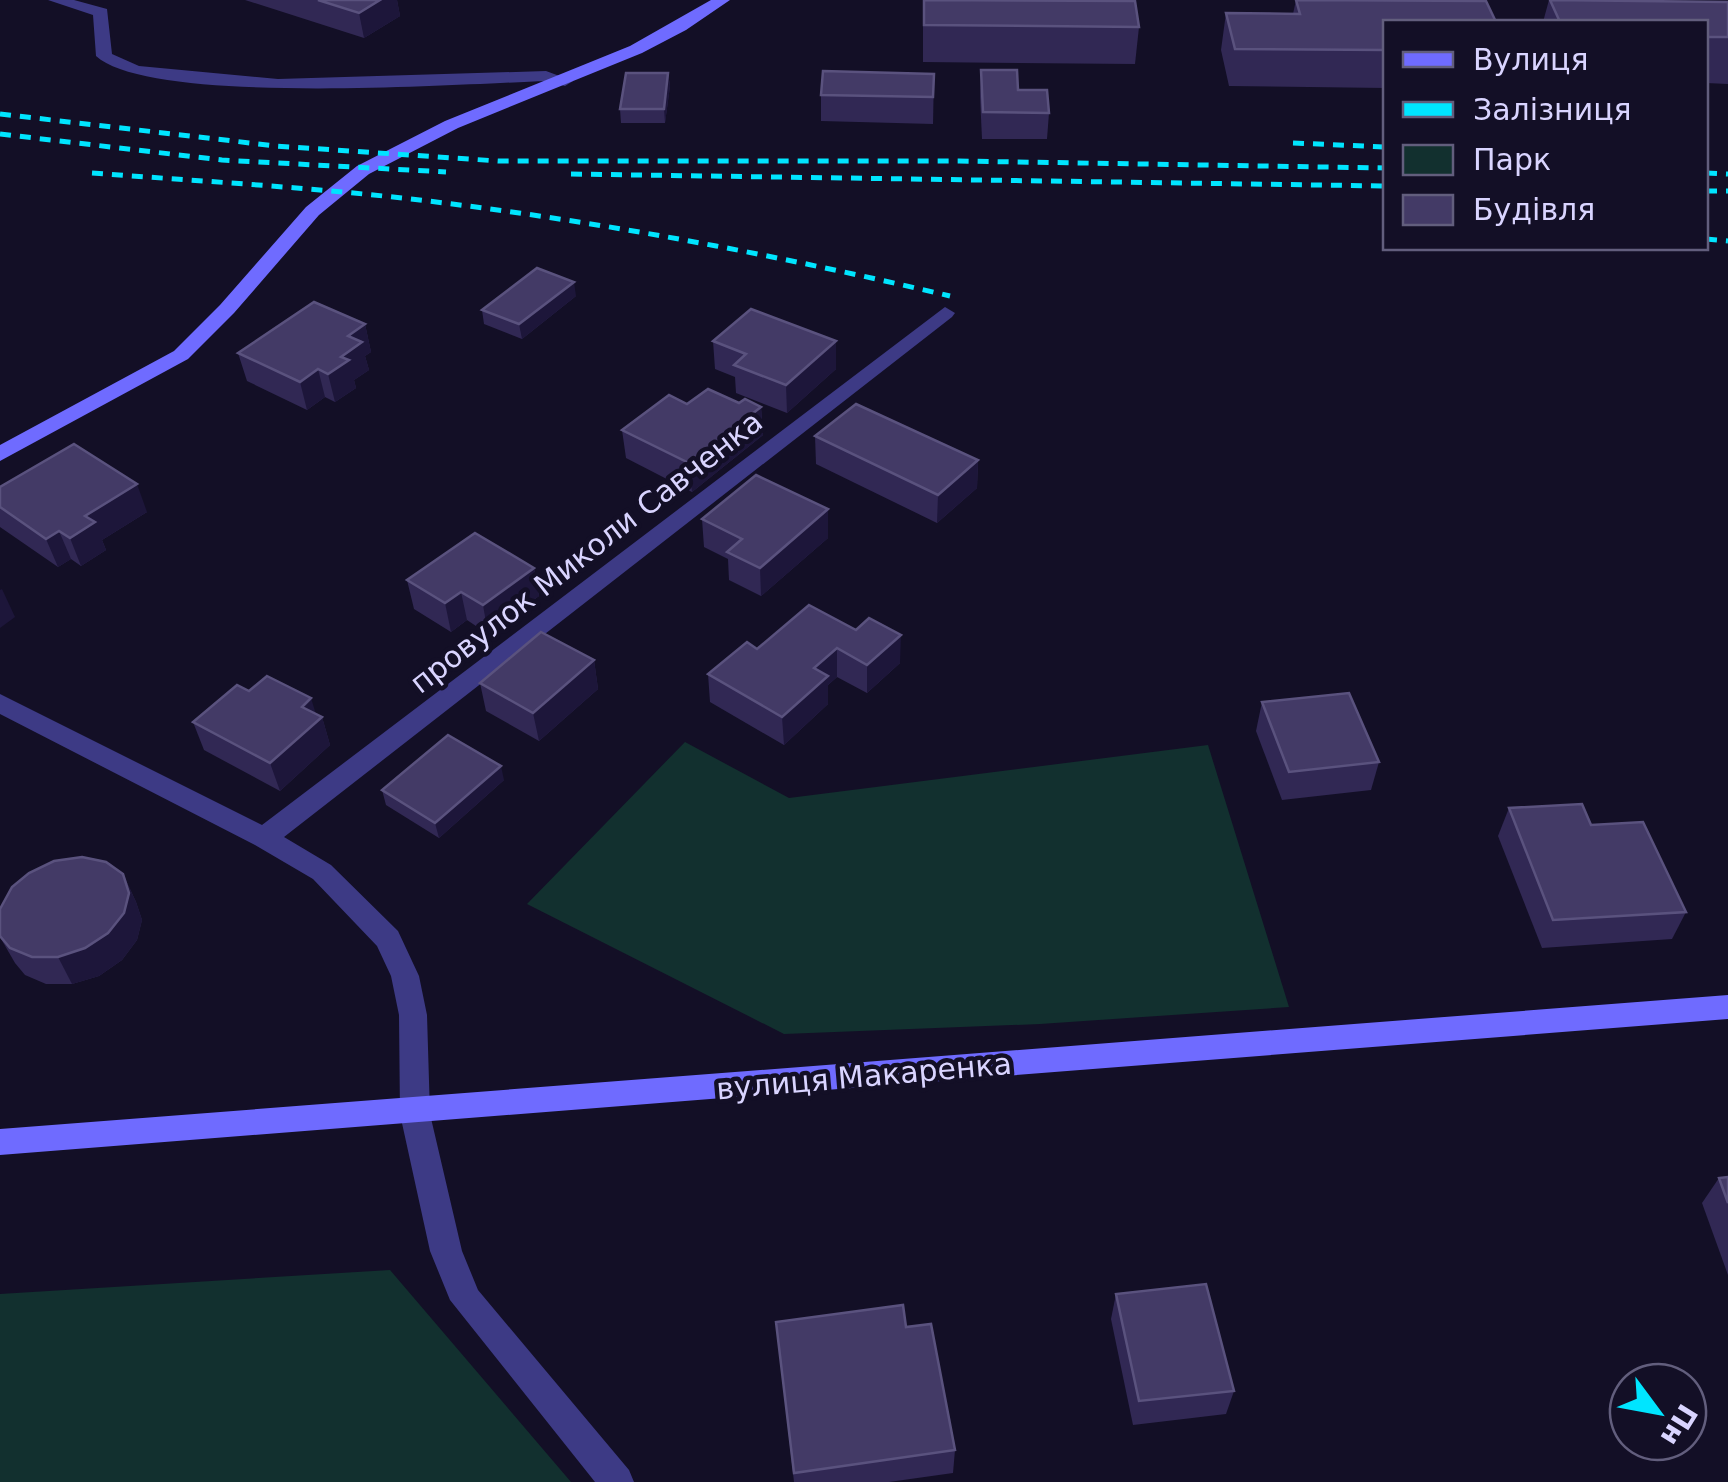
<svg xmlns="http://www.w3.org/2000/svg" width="1728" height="1482" viewBox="0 0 1728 1482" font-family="'DejaVu Sans',sans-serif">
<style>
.green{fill:#12302f}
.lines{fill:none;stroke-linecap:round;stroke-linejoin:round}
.street{fill:#3d3a85;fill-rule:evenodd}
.secondary{fill:#6f6bff;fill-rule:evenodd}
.rail{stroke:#00e5ff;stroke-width:5;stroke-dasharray:11 9;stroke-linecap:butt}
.wall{fill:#312854}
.shaded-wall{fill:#1d163a}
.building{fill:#433a66;stroke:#5a527e;stroke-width:2.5}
.labels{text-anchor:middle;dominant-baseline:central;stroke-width:9;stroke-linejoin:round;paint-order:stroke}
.street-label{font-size:30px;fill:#d9d4ff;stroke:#130f26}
</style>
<rect width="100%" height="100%" fill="#130f26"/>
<g class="green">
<polygon points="685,742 789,798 1208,745 1289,1007 1040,1024 784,1034 527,904"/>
<polygon points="390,1270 571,1482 0,1482 0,1294"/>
</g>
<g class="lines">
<g class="street">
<path d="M48 0H74L107 9 112 54 139 66 278 79 546 71 573 81 565 86 546 81C461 84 151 106 96 56L93 15Z"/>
<polygon points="945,307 955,313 952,317 284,837 331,865 398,931 419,976 427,1015 430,1114 462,1251 478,1290 629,1470 634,1482 595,1482 450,1300 430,1251 400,1114 399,1015 391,976 377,946 313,879 255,845 0,714 0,694 262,825"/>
</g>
<g class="secondary">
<polygon points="711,0 730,0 686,30 642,53 458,128 369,174 319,215 234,313 188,359 0,461 0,445 174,351 220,305 306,207 357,166 445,121 630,46"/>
<polygon points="1728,995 1728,1019 0,1155 0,1129"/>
</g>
<g class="rail">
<polyline points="0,114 276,146 498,161 959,161 1386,168"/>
<polyline points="0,134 222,160 446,172"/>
<polyline points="1293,143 1386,147"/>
<path d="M92 173C198 181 305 187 411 199 593 220 772 254 950 296"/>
<polyline points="1706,173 1728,174"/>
<polyline points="571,174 1386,186"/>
<polyline points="1706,191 1728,191"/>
<polyline points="1706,239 1728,241"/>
</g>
</g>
<g class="wall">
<polygon points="245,0 397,0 400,16 364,38"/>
<polygon points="923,0 1139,27 1135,64 923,62"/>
<polygon points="1296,0 1386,22 1386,88 1229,86 1221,50 1226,13 1293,14"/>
<polygon points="1549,0 1728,2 1728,84 1706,83 1706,22 1543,22"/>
<polygon points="981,70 1018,90 1049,113 1047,139 982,139 980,96"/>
<polygon points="668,73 670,86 665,123 621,123 620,109"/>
<polygon points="934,74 933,124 821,121 821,95"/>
<polygon points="576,296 522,339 484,324 482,310"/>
<polygon points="365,324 371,352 365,356 369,370 354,380 356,388 335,402 325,397 307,410 247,381 238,353"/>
<polygon points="713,341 836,369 787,413 736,393 735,377 715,369"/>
<polygon points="739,403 761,407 763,435 692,492 626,458 622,430 687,404"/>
<polygon points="815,436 978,460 977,488 937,523 816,464"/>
<polygon points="0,487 147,512 102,540 106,550 81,566 71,559 58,567 0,527"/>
<polygon points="702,519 828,538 761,596 729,580 728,559 704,547"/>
<polygon points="534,568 539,596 488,634 467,620 451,632 414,609 407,580"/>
<polygon points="856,630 900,663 867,693 837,677 828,685 828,704 784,745 710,702 708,674 757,649"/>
<polygon points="594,660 598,689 539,741 486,711 480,683"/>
<polygon points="249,691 322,717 330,745 280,791 204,750 193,722"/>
<polygon points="1262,702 1379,762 1371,790 1282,800 1256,731"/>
<polygon points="504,780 439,838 386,805 382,790"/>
<polygon points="1509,808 1591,825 1686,912 1672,939 1542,948 1498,836"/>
<polygon points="123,874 136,902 142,920 137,940 122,960 99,976 72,984 46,984 25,975 15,963 0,937"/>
<polygon points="1728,1177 1728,1275 1702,1203 1719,1178"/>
<polygon points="1116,1294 1234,1391 1226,1414 1133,1425 1111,1319"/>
<polygon points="776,1322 906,1327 955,1450 953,1473 889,1482 794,1482"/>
</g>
<g class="shaded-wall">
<polygon points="380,0 397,0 400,16 364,38 359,13"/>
<polygon points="668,73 670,86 665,123 664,109"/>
<polygon points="574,282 576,296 522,339 519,324"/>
<polygon points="365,324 371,352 365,356 369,370 354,380 356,388 335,402 328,374 341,357 348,336"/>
<polygon points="836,341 836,369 787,413 786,385"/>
<polygon points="318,369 325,397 307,410 300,382"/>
<polygon points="761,407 763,435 692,492 689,463"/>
<polygon points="978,460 977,488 937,523 938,495"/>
<polygon points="137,484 147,512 102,540 106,550 81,566 70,538 85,516"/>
<polygon points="828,509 828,538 761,596 760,568"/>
<polygon points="59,531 71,559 58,567 46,539"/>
<polygon points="534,568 539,596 488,634 483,605"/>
<polygon points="2,589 15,617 0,628 0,590"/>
<polygon points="461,592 467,620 451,632 445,603"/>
<polygon points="901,635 900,663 867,693 867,665"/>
<polygon points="837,648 837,677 828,685 828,704 784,745 782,717 814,668"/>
<polygon points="594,660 598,689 539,741 533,713"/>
<polygon points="311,698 318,721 322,717 330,745 280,791 270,763 302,707"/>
<polygon points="501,766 504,780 439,838 435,823"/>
<polygon points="123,874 136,902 142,920 137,940 122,960 99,976 72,984 58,957"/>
</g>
<g class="building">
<polygon points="318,0 380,0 359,13"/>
<polygon points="924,0 1135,1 1139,27 924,25"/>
<polygon points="1296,0 1486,1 1496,22 1386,22 1386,50 1235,49 1226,13 1300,14"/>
<polygon points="1550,0 1728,2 1728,37 1706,37 1706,22 1560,22"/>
<polygon points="981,70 1017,70 1018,90 1047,90 1049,113 983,112"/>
<polygon points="823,71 934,74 933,97 821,95"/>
<polygon points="626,73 668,73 664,109 620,109"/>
<polygon points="537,268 574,282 519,324 482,310"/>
<polygon points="314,302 365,324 348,336 362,342 341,357 349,360 328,374 318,369 300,382 238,353"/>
<polygon points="751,309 836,341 786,385 734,365 746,354 713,341"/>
<polygon points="708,389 739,403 745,399 761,407 689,463 622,430 669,395 687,404"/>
<polygon points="856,404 978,460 938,495 815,436"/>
<polygon points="74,444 137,484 85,516 95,522 70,538 59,531 46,539 0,507 0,487"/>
<polygon points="756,475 828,509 760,568 727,552 742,539 702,519"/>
<polygon points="475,533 534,568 483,605 461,592 445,603 407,580"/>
<polygon points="809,605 856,630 869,618 901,635 867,665 837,648 814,668 828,676 782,717 708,674 747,642 757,649"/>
<polygon points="541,632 594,660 533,713 480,683"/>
<polygon points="267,676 311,698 302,707 322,717 270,763 193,722 237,685 249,691"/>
<polygon points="1349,693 1379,762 1289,772 1262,702"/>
<polygon points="448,735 501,766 435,823 382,790"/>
<polygon points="1582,804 1591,825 1643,822 1686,912 1553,920 1509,808"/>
<polygon points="82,857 106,862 123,874 129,893 124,913 108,933 85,948 58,957 32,957 10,948 0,936 0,909 12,887 29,873 54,861"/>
<polygon points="1728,1177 1728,1203 1719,1178"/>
<polygon points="1206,1284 1234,1391 1139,1401 1116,1294"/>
<polygon points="903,1305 906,1327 931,1324 955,1450 794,1473 776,1322"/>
</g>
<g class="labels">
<g class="street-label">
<text transform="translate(586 552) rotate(-38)">провулок Миколи Савченка</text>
<text transform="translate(864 1076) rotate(-5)">вулиця Макаренка</text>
</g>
</g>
<rect x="1383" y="20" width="325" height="230" fill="#130f26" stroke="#625e7d" stroke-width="2.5"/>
<rect x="1403" y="52" width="50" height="15" fill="#6f6bff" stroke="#625e7d" stroke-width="2.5"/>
<text x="1473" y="70" font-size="30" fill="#d9d4ff">Вулиця</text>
<rect x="1403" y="102" width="50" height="15" fill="#00e5ff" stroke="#625e7d" stroke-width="2.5"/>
<text x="1473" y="120" font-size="30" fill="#d9d4ff">Залізниця</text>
<rect x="1403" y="145" width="50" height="30" fill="#12302f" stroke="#625e7d" stroke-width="2.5"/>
<text x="1473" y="170" font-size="30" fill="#d9d4ff">Парк</text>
<rect x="1403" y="195" width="50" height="30" fill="#433a66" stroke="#625e7d" stroke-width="2.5"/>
<text x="1473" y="220" font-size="30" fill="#d9d4ff">Будівля</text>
<g transform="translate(1658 1412) rotate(122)"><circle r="48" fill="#130f26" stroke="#625e7d" stroke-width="2.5"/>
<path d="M0-8L18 38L0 25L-18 38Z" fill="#00e5ff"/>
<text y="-15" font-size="28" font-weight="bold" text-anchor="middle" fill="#d9d4ff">Пн</text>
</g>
</svg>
